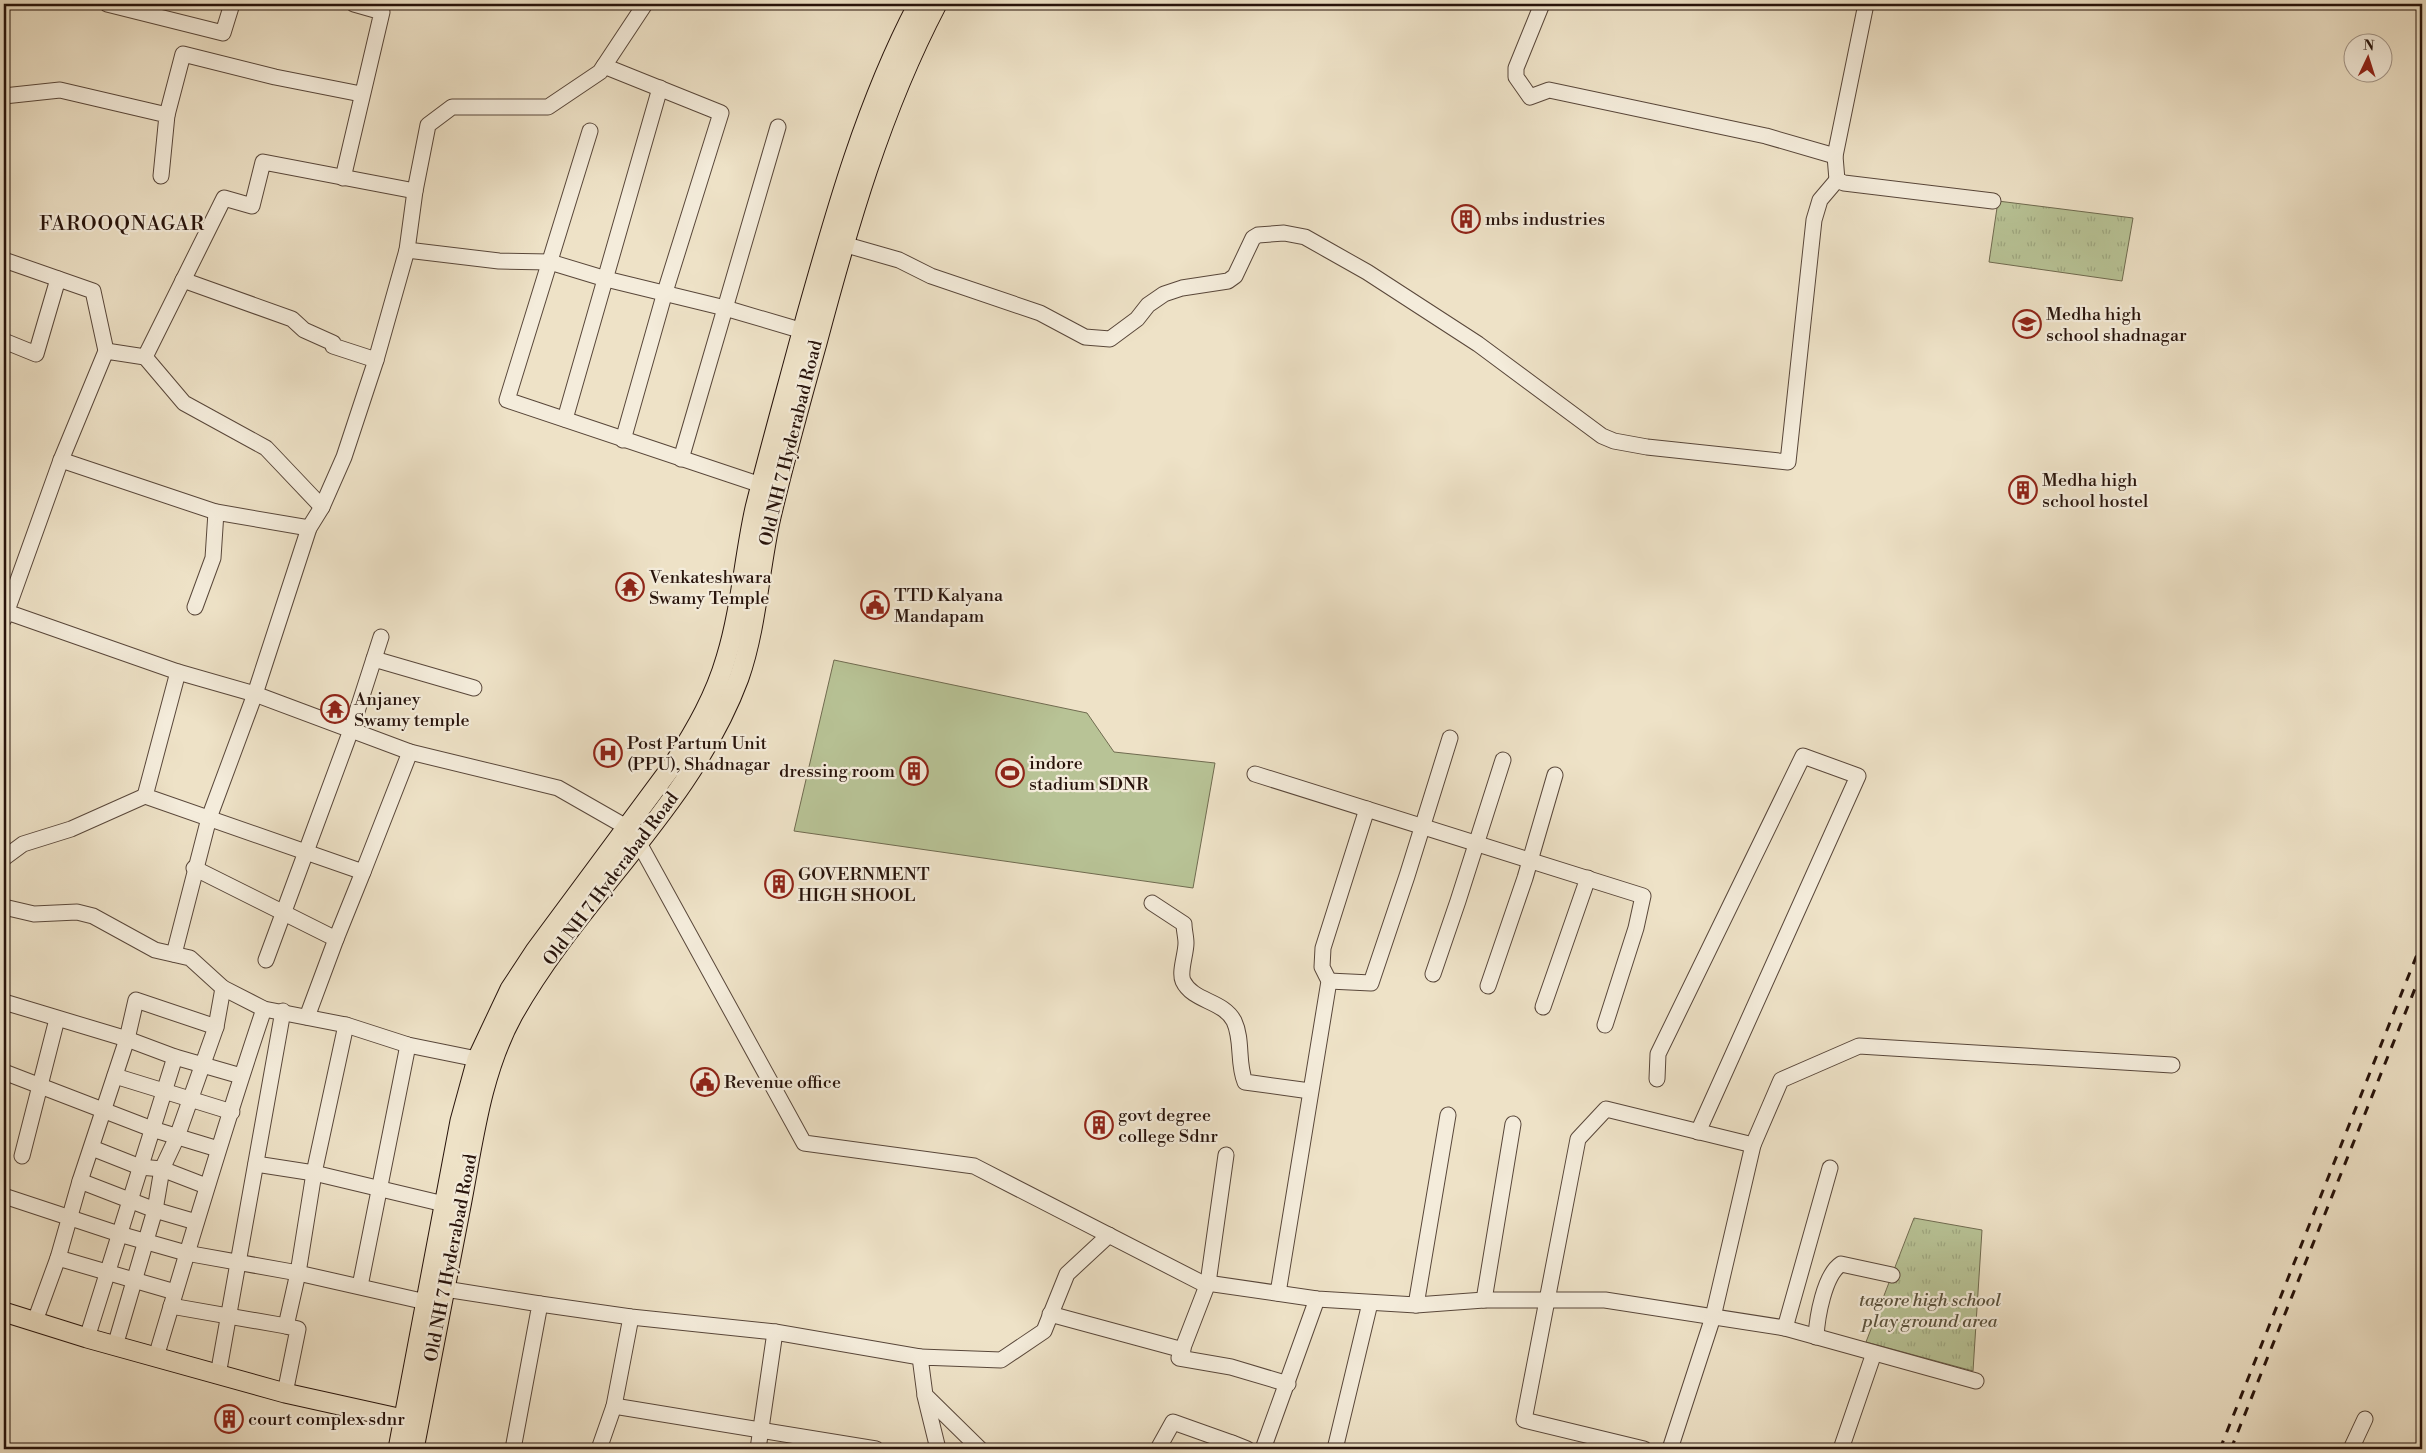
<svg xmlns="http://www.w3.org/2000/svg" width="2426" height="1453" viewBox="0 0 2426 1453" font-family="'Libre Bodoni',serif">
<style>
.grass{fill:url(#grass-tufts);stroke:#706b50}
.pitch{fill:#b8c396;stroke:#706b50}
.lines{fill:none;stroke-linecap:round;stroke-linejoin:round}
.minor-casing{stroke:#59473a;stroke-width:17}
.major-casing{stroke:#27130b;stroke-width:21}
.minor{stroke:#f4ecdb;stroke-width:15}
.major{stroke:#eee2c7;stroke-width:19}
.rail{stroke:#27130b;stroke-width:3;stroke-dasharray:9 9;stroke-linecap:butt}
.labels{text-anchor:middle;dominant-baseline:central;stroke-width:4.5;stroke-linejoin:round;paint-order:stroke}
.poi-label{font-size:18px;fill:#27130b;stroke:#f4ecdb;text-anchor:start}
.street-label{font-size:18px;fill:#27130b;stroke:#f4ecdb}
.park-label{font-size:18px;font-style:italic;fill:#5a513c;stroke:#f4ecdb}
.quarter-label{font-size:20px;letter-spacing:1px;fill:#27130b;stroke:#f4ecdb}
</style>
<defs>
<pattern id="grass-tufts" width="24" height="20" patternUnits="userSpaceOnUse" patternTransform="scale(1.25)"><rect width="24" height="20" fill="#b8c396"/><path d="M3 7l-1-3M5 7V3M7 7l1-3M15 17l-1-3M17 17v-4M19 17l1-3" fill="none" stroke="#9ea780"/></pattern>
</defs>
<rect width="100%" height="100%" fill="#eee2c7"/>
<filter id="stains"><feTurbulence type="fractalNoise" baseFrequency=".004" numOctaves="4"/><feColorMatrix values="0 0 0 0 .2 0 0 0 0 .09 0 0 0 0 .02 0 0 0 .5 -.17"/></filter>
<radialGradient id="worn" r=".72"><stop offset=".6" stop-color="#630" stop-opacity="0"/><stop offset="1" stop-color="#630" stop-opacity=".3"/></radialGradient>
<g class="grass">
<polygon points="1998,201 2133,218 2122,281 1989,262"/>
<polygon points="1914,1218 1982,1230 1973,1371 1866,1342"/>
</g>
<polygon class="pitch" points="834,660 1087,713 1114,752 1215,763 1193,888 794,831"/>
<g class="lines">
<defs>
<g id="minor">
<polyline points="107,4 223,33 232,4"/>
<polyline points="1542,4 1516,68 1516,77 1530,97 1549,90 1766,136 1835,156"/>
<polyline points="1866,4 1835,156 1837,180 1844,183 1993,201"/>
<polyline points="604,66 721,113 665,292 623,440"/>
<polyline points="4,96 60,90 167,115 161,176"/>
<polyline points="167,115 183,54 275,77 361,94"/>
<polyline points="590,131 507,400 761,485"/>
<polyline points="343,178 382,12 354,4"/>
<polyline points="843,244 899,260 931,276 1040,313 1085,337 1110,339 1137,319 1148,305 1164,294 1182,288 1228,281 1235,276 1253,238 1258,235 1284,233 1305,237 1328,250 1367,272 1478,344 1602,436 1614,441 1647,447 1788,462 1814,220 1820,200 1837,180"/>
<polyline points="407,250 499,261 550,262 606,279 725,308 803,331"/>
<polyline points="4,260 93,291 106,351"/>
<polyline points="183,280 292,319 304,330 333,343 333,346 376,360"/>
<polyline points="4,341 36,354 58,279"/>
<polyline points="145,357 184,403 266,448 322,507"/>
<polyline points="565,419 660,88"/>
<polyline points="681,459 778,127"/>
<polyline points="61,460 216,512 309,528"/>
<polyline points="195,607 213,558 216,512"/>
<polyline points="4,611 178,672 255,694 410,752 558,788 628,828 639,843 804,1143 974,1166 1200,1282 1317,1299 1416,1305 1484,1300 1605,1300 1785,1328 1976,1381"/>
<polyline points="4,619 61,460 106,351 145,357 224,198 252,206 263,162 415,191"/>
<polyline points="374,659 474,688"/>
<polyline points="178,672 145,796 363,872 410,752"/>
<polyline points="1255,774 1643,896 1636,928 1605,1025"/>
<polyline points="4,858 23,844 71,829 145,796"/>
<polyline points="194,868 336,939 363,872"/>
<path d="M1152 903 1184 924C1184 930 1186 937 1186 943 1186 954 1179 972 1183 981 1193 1002 1223 1000 1234 1021 1243 1040 1237 1063 1245 1082L1310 1091"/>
<polyline points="4,907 34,914 77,912 93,916 155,950 190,958 223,988 264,1009 346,1025 408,1045 477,1059"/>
<polyline points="174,954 209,818 255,694 309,528 322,507 344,457 376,360 407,250 415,191 428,125 452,107 548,107 600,72 645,4"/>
<polyline points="266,960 351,730 381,637"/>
<polyline points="1433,974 1458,901 1503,760"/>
<polyline points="1329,981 1371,983 1407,876 1450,738"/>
<polyline points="1488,986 1525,878 1555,775"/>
<polyline points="4,1002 127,1039 175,1057 241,1076"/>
<polyline points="1543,1007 1588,878"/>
<polyline points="307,1017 336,939"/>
<polyline points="4,1072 152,1129 218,1149"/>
<polyline points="115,1076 232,1112"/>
<polyline points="1657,1079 1658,1054 1803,756 1858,776 1698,1132"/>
<polyline points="92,1148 140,1167 162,1169 206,1186"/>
<polyline points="1226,1155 1208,1283 1179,1358 1231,1367 1288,1384"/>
<polyline points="22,1156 57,1019"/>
<polyline points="256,1164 314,1173 444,1204"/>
<polyline points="80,1181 155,1210 196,1222"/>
<polyline points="4,1196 119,1234 186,1253 298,1273 426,1302"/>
<polyline points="58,1258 175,1292"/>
<polyline points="360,1286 408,1045"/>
<polyline points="445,1289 540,1304 513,1449"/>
<polyline points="1278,1293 1329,981 1322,967 1323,948 1367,809"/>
<polyline points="1484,1300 1513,1124"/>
<polyline points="540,1304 631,1317 775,1332 920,1357"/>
<polyline points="1416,1305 1448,1115"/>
<polyline points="171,1306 286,1326"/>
<polyline points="1050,1314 1183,1350"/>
<polyline points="35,1321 58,1258 80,1181 127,1039 136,1000 216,1027"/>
<polyline points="1785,1328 1830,1168"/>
<path d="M1816 1337C1817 1318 1824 1275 1841 1264L1892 1275"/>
<polyline points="87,1338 175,1057"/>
<polyline points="115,1346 155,1210 162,1169 177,1137 216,1027 223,988"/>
<path d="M156 1357C191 1240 225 1124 264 1009"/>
<polyline points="218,1375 283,1011"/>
<polyline points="285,1393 298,1329 286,1326 298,1273 314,1173 346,1025"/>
<polyline points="925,1396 938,1449"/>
<polyline points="614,1406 876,1449"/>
<polyline points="599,1449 614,1406 631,1317"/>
<polyline points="758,1449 775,1332"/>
<polyline points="980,1449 925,1395 920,1357 1001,1360 1044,1331 1067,1274 1109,1235"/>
<polyline points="1158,1449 1173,1422 1232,1443"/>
<polyline points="1229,1449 1232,1443 1247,1449"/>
<polyline points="1263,1449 1317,1299"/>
<polyline points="1335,1449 1370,1303"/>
<polyline points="1644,1449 1524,1420 1578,1139 1606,1109 1753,1145 1781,1080 1859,1046 2172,1065"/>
<polyline points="1670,1449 1713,1317 1753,1145"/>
<polyline points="1841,1449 1874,1353"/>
<polyline points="2351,1449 2365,1419"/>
</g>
<g id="major">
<polyline points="4,1312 87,1338 285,1393 416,1422"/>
<path d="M398 1449 460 1121 477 1059 510 989 535 951 675 762C696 729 715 696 726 658 741 609 744 557 755 508 771 444 789 381 806 317 836 210 866 103 918 4"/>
<path d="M414 1449C429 1370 445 1290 460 1211 473 1145 480 1075 513 1015 579 897 691 807 739 678 757 627 759 570 771 517 785 458 801 400 817 343 848 226 881 111 937 4"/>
</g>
</defs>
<use href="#minor" class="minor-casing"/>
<use href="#major" class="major-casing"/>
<use href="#minor" class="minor"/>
<use href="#major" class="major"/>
<g class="rail">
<polyline points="2220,1449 2422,942"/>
<polyline points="2231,1449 2422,971"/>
</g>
</g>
<defs>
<symbol id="building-ring" viewBox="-11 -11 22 22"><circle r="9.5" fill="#f4ecdb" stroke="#8f2418" stroke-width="1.5"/><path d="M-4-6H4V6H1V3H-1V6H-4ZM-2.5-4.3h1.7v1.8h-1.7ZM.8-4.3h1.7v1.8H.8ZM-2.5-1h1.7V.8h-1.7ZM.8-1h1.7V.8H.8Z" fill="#8f2418"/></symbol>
<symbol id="school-ring" viewBox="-11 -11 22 22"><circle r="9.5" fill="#f4ecdb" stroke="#8f2418" stroke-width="1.5"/><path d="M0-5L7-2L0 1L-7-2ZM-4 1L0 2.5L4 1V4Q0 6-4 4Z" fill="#8f2418"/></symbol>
<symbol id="temple-ring" viewBox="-11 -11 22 22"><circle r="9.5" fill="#f4ecdb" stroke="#8f2418" stroke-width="1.5"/><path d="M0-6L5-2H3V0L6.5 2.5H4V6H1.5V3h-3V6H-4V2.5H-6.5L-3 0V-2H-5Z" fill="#8f2418"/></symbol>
<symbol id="civic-ring" viewBox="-11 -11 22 22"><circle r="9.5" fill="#f4ecdb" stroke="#8f2418" stroke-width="1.5"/><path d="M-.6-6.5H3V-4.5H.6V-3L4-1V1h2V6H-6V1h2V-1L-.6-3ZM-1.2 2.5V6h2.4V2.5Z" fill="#8f2418"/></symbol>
<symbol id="hospital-ring" viewBox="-11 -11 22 22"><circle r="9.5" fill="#f4ecdb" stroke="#8f2418" stroke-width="1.5"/><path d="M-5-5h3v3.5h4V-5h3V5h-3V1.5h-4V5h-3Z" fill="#8f2418"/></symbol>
<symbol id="stadium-ring" viewBox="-11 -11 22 22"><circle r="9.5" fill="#f4ecdb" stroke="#8f2418" stroke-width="1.5"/><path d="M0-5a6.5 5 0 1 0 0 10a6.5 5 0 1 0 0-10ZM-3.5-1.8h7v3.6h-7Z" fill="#8f2418"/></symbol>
</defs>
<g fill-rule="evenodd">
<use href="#building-ring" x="1450" y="203" width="32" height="32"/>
<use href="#school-ring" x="2011" y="308" width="32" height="32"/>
<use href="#building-ring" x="2007" y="474" width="32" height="32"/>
<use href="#temple-ring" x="614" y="571" width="32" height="32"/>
<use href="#civic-ring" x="859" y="589" width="32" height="32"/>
<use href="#temple-ring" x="319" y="693" width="32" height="32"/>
<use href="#hospital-ring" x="592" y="737" width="32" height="32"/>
<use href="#building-ring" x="898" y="755" width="32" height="32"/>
<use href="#stadium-ring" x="994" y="757" width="32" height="32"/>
<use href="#building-ring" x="763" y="868" width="32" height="32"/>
<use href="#civic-ring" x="689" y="1066" width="32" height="32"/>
<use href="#building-ring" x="1083" y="1109" width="32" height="32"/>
<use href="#building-ring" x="213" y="1403" width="32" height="32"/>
</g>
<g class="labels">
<g class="poi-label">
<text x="1485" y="219">mbs industries</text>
<text x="2046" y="314">Medha high<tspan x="2046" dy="21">school shadnagar</tspan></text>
<text x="2042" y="480">Medha high<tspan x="2042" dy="21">school hostel</tspan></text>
<text x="649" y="577">Venkateshwara<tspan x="649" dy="21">Swamy Temple</tspan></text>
<text x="894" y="595">TTD Kalyana<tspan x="894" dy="21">Mandapam</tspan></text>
<text x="354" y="699">Anjaney<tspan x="354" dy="21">Swamy temple</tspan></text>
<text x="627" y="743">Post Partum Unit<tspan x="627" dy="21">(PPU), Shadnagar</tspan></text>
<text x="1029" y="763">indore<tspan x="1029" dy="21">stadium SDNR</tspan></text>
<text x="895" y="771" text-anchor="end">dressing room</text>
<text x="798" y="874">GOVERNMENT<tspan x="798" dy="21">HIGH SHOOL</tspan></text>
<text x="724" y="1082">Revenue office</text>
<text x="1118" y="1115">govt degree<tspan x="1118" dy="21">college Sdnr</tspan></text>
<text x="248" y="1419">court complex sdnr</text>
</g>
<g class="street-label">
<text transform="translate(791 443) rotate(-76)">Old NH 7 Hyderabad Road</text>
<text transform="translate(611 879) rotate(-53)">Old NH 7 Hyderabad Road</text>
<text transform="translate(451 1258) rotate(-79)">Old NH 7 Hyderabad Road</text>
</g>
<g class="park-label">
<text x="1930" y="1300">tagore high school<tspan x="1930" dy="21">play ground area</tspan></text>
</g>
<g class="quarter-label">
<text x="122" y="224">FAROOQNAGAR</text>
</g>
</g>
<rect width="2426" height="1453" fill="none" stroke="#eee2c7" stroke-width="20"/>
<rect x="5" y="5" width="2416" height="1443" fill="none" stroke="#27130b" stroke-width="2.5"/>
<rect x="10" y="10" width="2406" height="1433" fill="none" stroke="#27130b"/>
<g transform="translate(2368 58) rotate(4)"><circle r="24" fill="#f4ecdb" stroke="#a29588"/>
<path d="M0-4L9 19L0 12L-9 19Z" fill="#8f2418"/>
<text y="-8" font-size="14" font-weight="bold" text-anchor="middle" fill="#27130b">N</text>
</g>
<rect width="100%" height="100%" filter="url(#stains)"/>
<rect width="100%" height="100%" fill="url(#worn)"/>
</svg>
